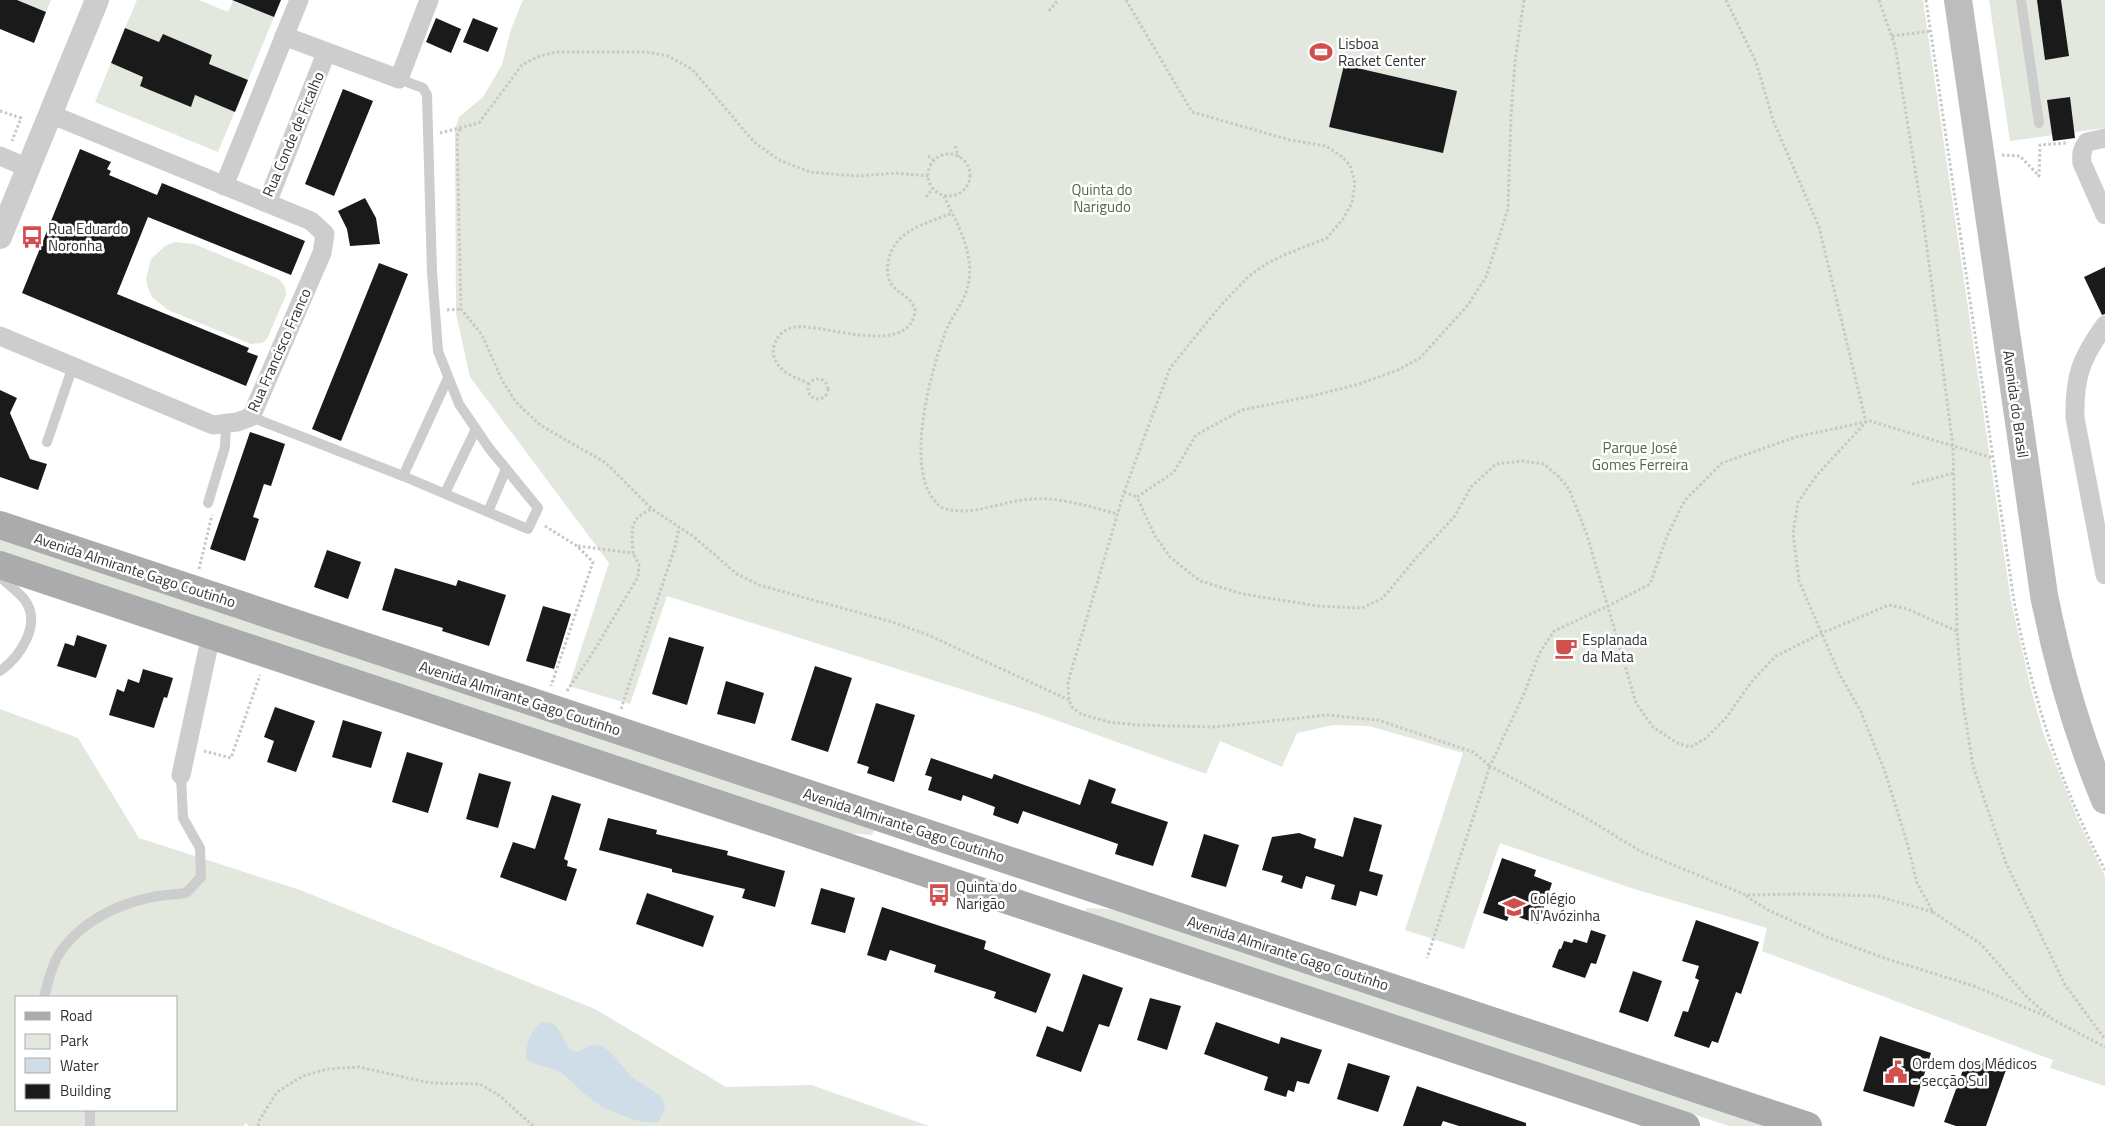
<svg xmlns="http://www.w3.org/2000/svg" width="2105" height="1126" viewBox="0 0 2105 1126" font-family="'Titillium Web',sans-serif">
<style>
.green{fill:#e2e8dd;fill-rule:evenodd}
.water{fill:#cfdde8}
.building{fill:#1a1a1a}
.lines{fill:none;stroke-linecap:round;stroke-linejoin:round}
.path{stroke:#c7c7c7;stroke-width:3;stroke-dasharray:2.5 2.5;stroke-linecap:butt}
.service{stroke:#cdcdcd;stroke-width:10}
.minor{stroke:#cdcdcd;stroke-width:19}
.tertiary{stroke:#cdcdcd;stroke-width:24}
.secondary{stroke:#bdbdbd;stroke-width:28}
.primary{stroke:#ababab;stroke-width:28}
.labels{text-anchor:middle;dominant-baseline:central;stroke-width:5;stroke-linejoin:round;paint-order:stroke}
.poi-label{font-size:15px;fill:#333;stroke:#fff;text-anchor:start}
.street-label{font-size:15px;fill:#333;stroke:#fff}
.park-label{font-size:15px;fill:#536a45;stroke:#fff}
</style>
<rect width="100%" height="100%" fill="#fff"/>
<g class="green">
<polygon points="17,0 51,0 46,12"/>
<polygon points="137,0 199,0 228,12 233,1 274,17 248,80 209,64 212,55 163,35 159,42 125,28"/>
<polygon points="523,0 1923,0 2011,601 2031,689 2043,732 2077,818 2105,876 2105,1086 2050,1068 2053,1060 1762,951 1767,928 1631,888 1500,843 1464,949 1405,930 1463,753 1369,726 1333,725 1297,733 1282,767 1220,741 1206,774 1036,713 667,596 630,704 569,686 609,563 470,377 456,313 455,130 459,117 483,97 502,65 511,29"/>
<polygon points="1989,0 2105,0 2105,128 2010,141"/>
<polygon points="111,63 143,77 140,86 191,106 195,95 235,111 218,152 95,102"/>
<polygon points="175,242 194,244 279,279 285,287 286,295 267,339 262,343 251,344 168,310 152,297 148,288 146,279 151,259 165,246"/>
<polygon points="0,539 874,830 872,835 847,833 0,551"/>
<path d="M0 709 78 738 139 838 300 890 595 1009 726 1087 811 1085 929 1126H249L246 1123 243 1126H0ZM16 997H176V1110H16Z"/>
<polygon points="1087,908 1108,909 1119,911 1764,1126 1729,1126 1085,912"/>
</g>
<path class="water" d="M543 1022H550L557 1027 570 1050 579 1052 589 1046 596 1045 602 1046 610 1052 633 1078 661 1096 665 1105C664 1111 662 1118 658 1122 641 1126 600 1108 587 1096 579 1090 567 1075 558 1071 547 1065 536 1067 526 1059 526 1045 529 1030 543 1022Z"/>
<g class="building">
<polygon points="0,0 17,0 46,12 34,43 0,29"/>
<polygon points="232,0 281,0 274,17"/>
<polygon points="2037,0 2061,0 2069,56 2045,60"/>
<polygon points="436,18 461,29 451,53 426,42"/>
<polygon points="473,18 498,28 488,52 463,42"/>
<polygon points="125,28 159,42 163,34 212,55 209,64 248,80 235,112 195,95 191,107 140,86 143,77 111,63"/>
<polygon points="1344,65 1457,91 1443,153 1329,127"/>
<polygon points="343,89 373,101 334,196 305,184"/>
<polygon points="2070,97 2075,138 2053,141 2047,100"/>
<polygon points="80,149 111,162 107,169 111,171 109,175 157,195 162,183 305,241 291,275 148,217 117,294 249,348 247,352 258,356 246,386 22,293"/>
<polygon points="365,198 376,218 380,244 350,246 347,229 338,211"/>
<polygon points="379,263 408,274 341,441 312,429"/>
<polygon points="2105,267 2105,314 2102,315 2084,277"/>
<polygon points="0,390 17,398 10,413 30,459 47,464 38,490 0,477"/>
<polygon points="250,432 285,444 271,486 264,484 253,517 259,519 245,561 210,549"/>
<polygon points="327,550 361,562 348,599 314,587"/>
<polygon points="395,568 456,586 458,580 506,595 489,646 442,631 443,628 382,610"/>
<polygon points="543,606 571,614 554,669 526,661"/>
<polygon points="77,635 107,645 96,678 57,666 65,643 74,646"/>
<polygon points="669,637 704,647 687,705 652,694"/>
<polygon points="815,666 852,678 828,752 791,740"/>
<polygon points="143,669 173,678 167,698 164,697 154,728 109,715 117,689 124,692 128,679 139,683"/>
<polygon points="726,681 764,693 755,724 717,714"/>
<polygon points="876,703 915,715 894,782 867,773 869,767 857,763"/>
<polygon points="275,707 315,721 296,772 267,762 274,741 264,737"/>
<polygon points="343,720 382,732 371,768 332,757"/>
<polygon points="407,752 443,763 428,813 392,802"/>
<polygon points="931,758 992,779 994,774 1080,805 1089,779 1116,789 1111,803 1168,822 1153,866 1115,854 1118,844 1023,811 1018,824 993,815 995,807 963,795 961,801 928,790 932,777 925,775"/>
<polygon points="479,773 511,782 498,828 466,819"/>
<polygon points="552,795 581,804 564,859 568,861 567,866 577,869 566,901 500,877 513,842 535,849"/>
<polygon points="1354,817 1382,825 1369,871 1383,875 1377,896 1360,891 1356,906 1331,899 1335,885 1306,876 1302,889 1281,882 1283,876 1262,870 1272,837 1299,833 1316,839 1314,848 1343,857"/>
<polygon points="608,818 657,830 656,834 728,851 727,855 785,871 775,907 742,898 745,889 672,872 672,869 599,850"/>
<polygon points="1204,834 1239,845 1226,887 1191,877"/>
<polygon points="1502,858 1536,870 1534,876 1552,883 1538,924 1510,914 1507,921 1483,913"/>
<polygon points="821,888 855,898 845,933 811,924"/>
<polygon points="647,893 714,916 703,947 636,924"/>
<polygon points="882,907 986,941 984,949 1051,974 1036,1013 994,998 996,992 934,972 936,965 890,950 886,961 867,955"/>
<polygon points="1696,920 1759,942 1741,994 1736,992 1718,1043 1712,1041 1709,1048 1674,1036 1683,1011 1688,1012 1699,980 1695,978 1699,966 1682,961"/>
<polygon points="1591,930 1606,935 1596,964 1591,963 1585,978 1552,967 1559,949 1561,949 1564,941 1572,943 1574,939 1587,943"/>
<polygon points="1633,971 1662,981 1648,1022 1619,1012"/>
<polygon points="1083,974 1123,988 1109,1027 1099,1024 1081,1072 1036,1056 1047,1026 1063,1032"/>
<polygon points="1150,998 1181,1006 1167,1050 1137,1040"/>
<polygon points="1216,1022 1279,1044 1281,1037 1322,1050 1309,1084 1297,1081 1294,1092 1288,1090 1286,1097 1264,1090 1268,1077 1204,1054"/>
<polygon points="1880,1036 1931,1053 1914,1107 1863,1091"/>
<polygon points="1967,1059 1982,1065 1984,1059 2007,1067 1986,1126 1956,1126 1944,1122"/>
<polygon points="1348,1063 1390,1076 1378,1112 1337,1099"/>
<polygon points="1417,1086 1526,1123 1526,1126 1459,1126 1443,1121 1441,1126 1403,1126"/>
</g>
<g class="lines">
<g class="path">
<polyline points="1126,0 1192,112 1290,140 1326,146 1341,156 1350,165 1355,183 1352,203 1343,219 1327,238 1284,255 1266,264 1249,276 1221,305 1170,368 1124,492 1068,682 1069,700 1072,707 1081,714 1109,722 1136,725 1213,727 1327,715 1378,720 1473,752 1490,766 1427,958"/>
<polyline points="1524,0 1515,61 1511,116 1508,209 1486,277 1468,305 1420,358 1398,370 1359,384 1312,396 1242,410 1196,435 1174,472 1137,497 1155,536 1170,557 1200,581 1243,594 1318,606 1362,608 1383,598 1416,558 1454,517 1471,487 1496,464 1522,461 1544,464 1559,477 1569,489 1587,535 1636,703 1653,727 1677,743 1690,747 1705,739 1725,719 1753,680 1776,656 1822,633 1889,605 1907,609 1957,631"/>
<polyline points="1726,0 1756,62 1773,120 1819,227 1866,422 1817,475 1798,502 1793,533 1799,581 1839,673 1861,712 1885,772 1907,842 1917,883 1933,912 1981,944 2027,997 2052,1019 2105,1047"/>
<polyline points="1879,0 1895,46 1923,218 1953,446 1957,631 1962,696 1973,766 2006,863 2065,985 2105,1039"/>
<path d="M1926 0 2014 601C2032 694 2060 786 2105 870"/>
<polyline points="1049,11 1058,0"/>
<polyline points="1892,36 1931,31"/>
<polyline points="0,111 21,118 12,141"/>
<polyline points="460,129 457,136 461,309 482,335 503,382 516,402 540,425 606,463 652,509 694,537 737,574 759,585 889,621 926,634 1069,700"/>
<polyline points="440,133 479,123 522,65 537,57 556,52 646,52 668,56 692,69 754,142 779,160 810,172 857,176 896,173 928,176"/>
<polyline points="955,146 959,157"/>
<circle cx="949" cy="175" r="21"/>
<polyline points="2002,155 2020,156 2039,176 2040,145 2066,143"/>
<polyline points="928,156 934,160"/>
<path d="M944 196C957 224 977 256 967 289 963 304 949 320 944 336 930 375 905 467 935 501 938 504 939 506 943 508 973 518 1002 500 1032 499 1061 497 1090 507 1118 514"/>
<polyline points="926,197 933,188"/>
<polyline points="447,310 461,309"/>
<circle cx="818" cy="389" r="10"/>
<path d="M809 384C800 379 789 376 782 369 765 355 775 330 795 327 823 323 911 359 915 310 911 296 900 295 892 285 887 278 887 270 888 263 893 230 926 224 952 213"/>
<polyline points="1912,484 1954,473"/>
<polyline points="1124,492 1137,497"/>
<polyline points="545,526 577,546 593,562 551,686"/>
<path d="M578 546 633 553C632 529 628 519 652 509"/>
<polyline points="199,569 212,515"/>
<polyline points="567,691 595,649 638,577 639,565 633,553"/>
<polyline points="621,709 675,547 679,528"/>
<polyline points="204,751 231,758 260,675"/>
<polyline points="1746,896 1768,910 1827,937 1887,959 1974,986 2048,1017"/>
<polyline points="1933,912 1877,896 1799,894 1746,895 1640,851 1593,822 1490,766 1524,694 1540,652 1554,631 1608,606 1650,584 1667,536 1685,500 1722,463 1796,437 1870,421 1993,458"/>
<polyline points="258,1126 260,1119 277,1092 303,1076 327,1069 359,1067 430,1083 480,1084 500,1096 533,1126"/>
</g>
<g class="service">
<polyline points="2021,0 2039,123"/>
<polyline points="251,417 403,476 528,529 538,508 489,448 459,404 438,351 432,272 427,95 423,88 399,79"/>
<polyline points="47,442 73,366"/>
<polyline points="403,476 448,378"/>
<polyline points="445,493 476,429"/>
<polyline points="208,503 225,447 226,423"/>
<polyline points="488,512 506,469"/>
<path d="M0 577C8 584 17 591 24 599 43 623 20 657 0 671"/>
<path d="M44 997C48 982 52 964 61 951 80 924 113 906 144 899 157 895 172 895 186 893L201 877 200 848 183 818 181 775"/>
<polyline points="90,1126 90,1110"/>
</g>
<g class="minor">
<polyline points="284,36 399,79 429,0"/>
<path d="M2105 138 2087 142C2082 149 2081 154 2082 163L2105 215"/>
<polyline points="0,156 28,168"/>
<polyline points="224,186 299,0"/>
<polyline points="267,203 326,53"/>
<path d="M2105 325C2081 358 2074 377 2075 418L2105 575"/>
<polyline points="0,336 213,425 237,422 251,417 322,253 325,234 311,221 50,114"/>
<polyline points="181,775 211,635"/>
</g>
<polyline class="tertiary" points="0,237 97,0"/>
<path class="secondary" d="M1958 0 2044 595C2058 666 2077 733 2105 800"/>
<g class="primary">
<polyline points="0,525 1808,1126"/>
<polyline points="0,565 1686,1126"/>
</g>
</g>
<defs>
<symbol id="stadium-bare" viewBox="-9 -9 18 18"><path d="M0-5a6.5 5 0 1 0 0 10a6.5 5 0 1 0 0-10ZM-3.5-1.8h7v3.6h-7Z" fill="#d1504d" stroke="#fff" stroke-width="2.5" paint-order="stroke"/></symbol>
<symbol id="bus-bare" viewBox="-9 -9 18 18"><path d="M-5-6H5V4H4V6H2V4H-2V6H-4V4H-5ZM-3.5-4V0h7V-4ZM-3.5 1.2v1.5H-2V1.2ZM2 1.2v1.5H3.5V1.2Z" fill="#d1504d" stroke="#fff" stroke-width="2.5" paint-order="stroke"/></symbol>
<symbol id="cafe-bare" viewBox="-9 -9 18 18"><path d="M-5.5-4.5H6V0H3Q3 3.5 0 3.5H-2.5Q-5.5 3.5-5.5 0ZM3-3.2v2h1.7v-2ZM-6 4.5H4V6H-6Z" fill="#d1504d" stroke="#fff" stroke-width="2.5" paint-order="stroke"/></symbol>
<symbol id="school-bare" viewBox="-9 -9 18 18"><path d="M0-5L7-2L0 1L-7-2ZM-4 1L0 2.5L4 1V4Q0 6-4 4Z" fill="#d1504d" stroke="#fff" stroke-width="2.5" paint-order="stroke"/></symbol>
<symbol id="civic-bare" viewBox="-9 -9 18 18"><path d="M-.6-6.5H3V-4.5H.6V-3L4-1V1h2V6H-6V1h2V-1L-.6-3ZM-1.2 2.5V6h2.4V2.5Z" fill="#d1504d" stroke="#fff" stroke-width="2.5" paint-order="stroke"/></symbol>
</defs>
<g fill-rule="evenodd">
<use href="#stadium-bare" x="1305" y="36" width="32" height="32"/>
<use href="#bus-bare" x="16" y="221" width="32" height="32"/>
<use href="#cafe-bare" x="1550" y="632" width="32" height="32"/>
<use href="#bus-bare" x="923" y="879" width="32" height="32"/>
<use href="#school-bare" x="1498" y="891" width="32" height="32"/>
<use href="#civic-bare" x="1880" y="1056" width="32" height="32"/>
</g>
<g class="labels">
<g class="poi-label">
<text x="1338" y="43">Lisboa<tspan x="1338" dy="17">Racket Center</tspan></text>
<text x="48" y="228">Rua Eduardo<tspan x="48" dy="17">Noronha</tspan></text>
<text x="1582" y="639">Esplanada<tspan x="1582" dy="17">da Mata</tspan></text>
<text x="956" y="886">Quinta do<tspan x="956" dy="17">Narigão</tspan></text>
<text x="1530" y="898">Colégio<tspan x="1530" dy="17">N'Avózinha</tspan></text>
<text x="1912" y="1063">Ordem dos Médicos<tspan x="1912" dy="17">- secção Sul</tspan></text>
</g>
<g class="street-label">
<text transform="translate(293 134) rotate(-67)">Rua Conde de Ficalho</text>
<text transform="translate(279 350) rotate(-66)">Rua Francisco Franco</text>
<text transform="translate(2016 404) rotate(82)">Avenida do Brasil</text>
<text transform="translate(135 570) rotate(18)">Avenida Almirante Gago Coutinho</text>
<text transform="translate(520 698) rotate(18)">Avenida Almirante Gago Coutinho</text>
<text transform="translate(904 825) rotate(18)">Avenida Almirante Gago Coutinho</text>
<text transform="translate(1288 953) rotate(18)">Avenida Almirante Gago Coutinho</text>
</g>
<g class="park-label">
<text x="1102" y="189">Quinta do<tspan x="1102" dy="17">Narigudo</tspan></text>
<text x="1640" y="447">Parque José<tspan x="1640" dy="17">Gomes Ferreira</tspan></text>
</g>
</g>
<rect x="15" y="996" width="162" height="115" fill="#ffffff" stroke="#adadad"/>
<rect x="25" y="1012" width="25" height="8" fill="#ababab" stroke="#adadad"/>
<text x="60" y="1021" font-size="15" fill="#333333">Road</text>
<rect x="25" y="1034" width="25" height="15" fill="#e2e8dd" stroke="#adadad"/>
<text x="60" y="1046" font-size="15" fill="#333333">Park</text>
<rect x="25" y="1058" width="25" height="15" fill="#cfdde8" stroke="#adadad"/>
<text x="60" y="1071" font-size="15" fill="#333333">Water</text>
<rect x="25" y="1084" width="25" height="15" fill="#1a1a1a" stroke="#adadad"/>
<text x="60" y="1096" font-size="15" fill="#333333">Building</text>
</svg>
